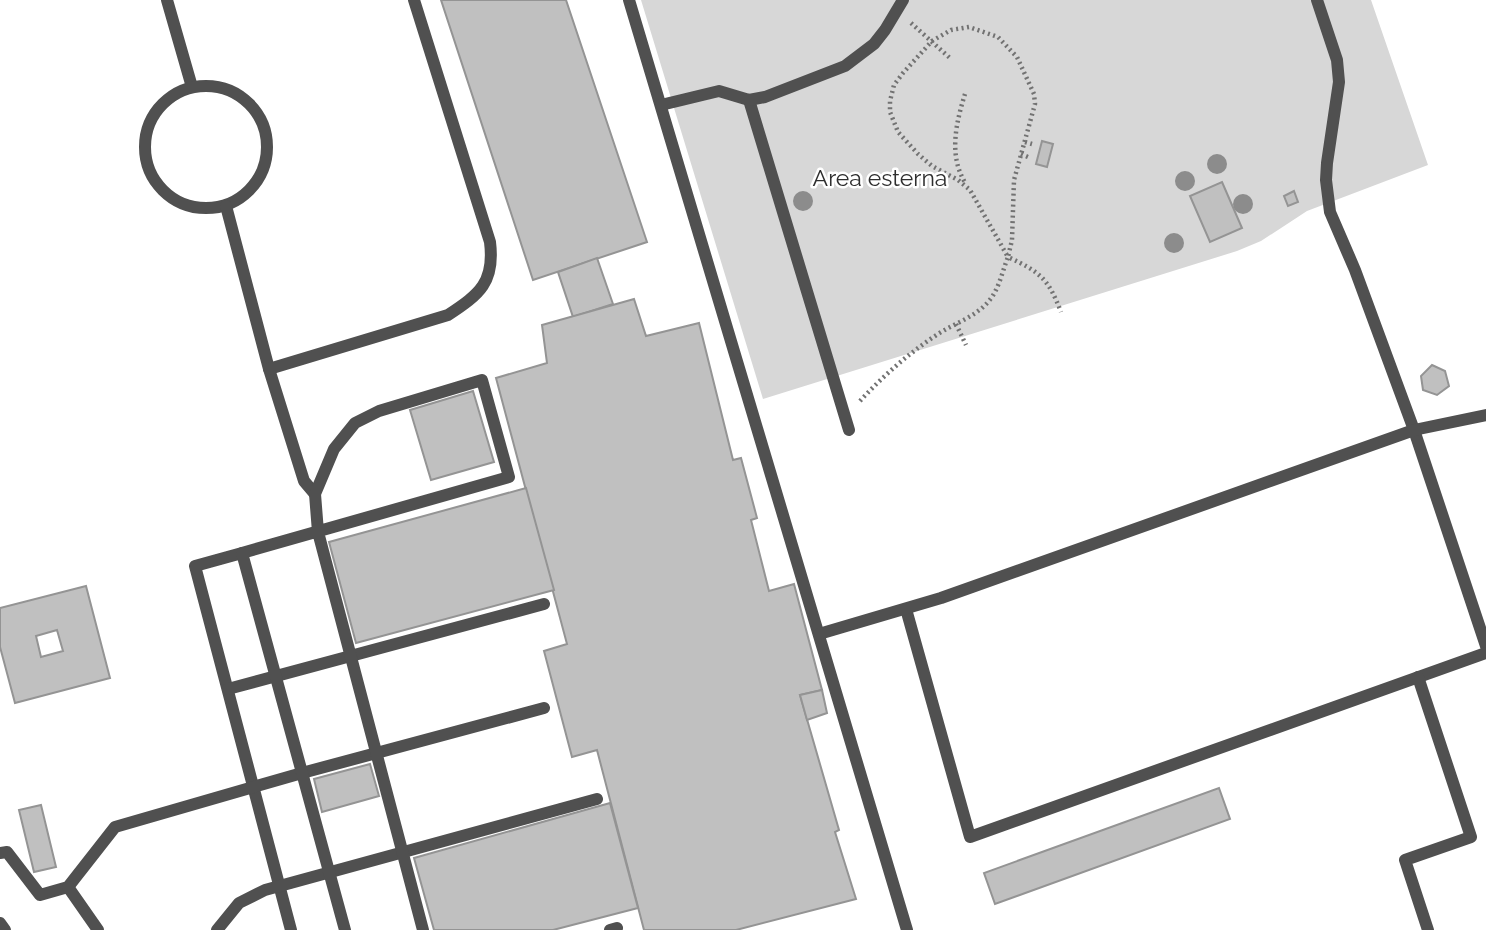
<svg xmlns="http://www.w3.org/2000/svg" width="1486" height="930" viewBox="0 0 1486 930" font-family="Raleway,sans-serif">
<style>
.green{fill:#d7d7d7}
.building{fill:#c0c0c0;stroke:#949494;stroke-width:2;fill-rule:evenodd}
.lines{fill:none;stroke-linecap:round;stroke-linejoin:round}
.path{stroke:#727272;stroke-width:4.5;stroke-dasharray:2 3.5;stroke-linecap:butt}
.lane{stroke:#505050;stroke-width:12}
.tree{fill:#8c8c8c}
.labels{text-anchor:middle;dominant-baseline:central;stroke-width:5;stroke-linejoin:round;paint-order:stroke}
.park-label{font-size:23px;fill:#2e2e2e;stroke:#fff}
</style>
<rect width="100%" height="100%" fill="#fff"/>
<polygon class="green" points="641,0 1371,0 1428,165 1307,211 1261,241 1237,251 763,399"/>
<g class="building">
<polygon points="441,0 566,0 647,242 533,280"/>
<polygon points="1042,141 1053,144 1047,167 1036,164"/>
<polygon points="1222,182 1242,228 1210,242 1190,196"/>
<polygon points="1294,191 1298,202 1288,206 1284,196"/>
<polygon points="597,258 613,304 573,317 558,272"/>
<polygon points="634,299 646,336 699,323 733,460 741,458 757,518 751,520 769,591 794,584 822,690 800,695 839,830 835,832 856,899 736,930 644,930 597,750 572,757 544,651 567,644 496,378 547,363 542,325"/>
<polygon points="1432,365 1445,371 1449,386 1437,395 1423,390 1421,376"/>
<polygon points="473,391 494,462 431,480 410,410"/>
<polygon points="526,488 554,590 356,643 329,542"/>
<path d="M86 586 110 678 15 703 0 647V608ZM57 630 63 651 41 657 36 636Z"/>
<polygon points="822,690 827,713 807,720 800,695"/>
<polygon points="370,764 379,796 322,812 314,779"/>
<polygon points="1219,788 1230,819 995,904 984,873"/>
<polygon points="610,803 638,908 553,930 434,930 414,858"/>
<polygon points="41,805 56,867 34,872 19,810"/>
</g>
<g class="lines">
<g class="path">
<polyline points="911,23 951,59"/>
<path d="M965 94C956 123 948 156 966 184"/>
<polyline points="1025,142 1032,144"/>
<polyline points="1021,154 1028,157"/>
<polyline points="956,324 966,345"/>
<path d="M860 401C883 376 909 353 938 334 955 323 975 317 988 302 999 290 1002 272 1008 257L970 190 958 180 932 166 918 154 898 132 890 112V101L894 85 903 73 932 41 951 30 969 27 998 37 1017 57 1034 94 1035 104 1014 180 1012 240 1008 257C1040 272 1048 278 1061 312"/>
</g>
<g class="lane">
<polyline points="167,0 192,87"/>
<polyline points="629,0 907,930"/>
<polyline points="1317,0 1337,60 1339,82 1327,163 1326,180 1330,212 1355,270 1414,430 1486,646"/>
<circle cx="206" cy="147" r="61"/>
<polyline points="749,100 849,430"/>
<polyline points="661,105 719,91 749,100 765,97 845,66 874,44 885,30 903,0"/>
<polyline points="226,206 269,369 304,481 315,494"/>
<path d="M269 369 448 315C480 294 495 282 490 242L414 0"/>
<polyline points="242,553 195,566 291,930"/>
<polyline points="906,609 970,837 1486,653"/>
<polyline points="819,634 941,598 1414,430 1486,415"/>
<polyline points="1418,677 1471,837 1405,860 1428,930"/>
<polyline points="228,689 544,604"/>
<polyline points="0,853 7,852 40,895 68,887 115,827 302,773 544,708"/>
<polyline points="68,887 98,930"/>
<polyline points="0,923 5,930"/>
<polyline points="217,930 239,903 265,890 597,799"/>
<polyline points="345,930 242,553 509,477 482,380 379,411 355,423 334,449 315,494 318,532 423,930"/>
<polyline points="610,930 617,928"/>
</g>
</g>
<g class="tree">
<circle cx="1217" cy="164" r="10"/>
<circle cx="1185" cy="181" r="10"/>
<circle cx="803" cy="201" r="10"/>
<circle cx="1243" cy="204" r="10"/>
<circle cx="1174" cy="243" r="10"/>
</g>
<g class="labels">
<g class="park-label">
<text x="880" y="177">Area esterna</text>
</g>
</g>
</svg>
